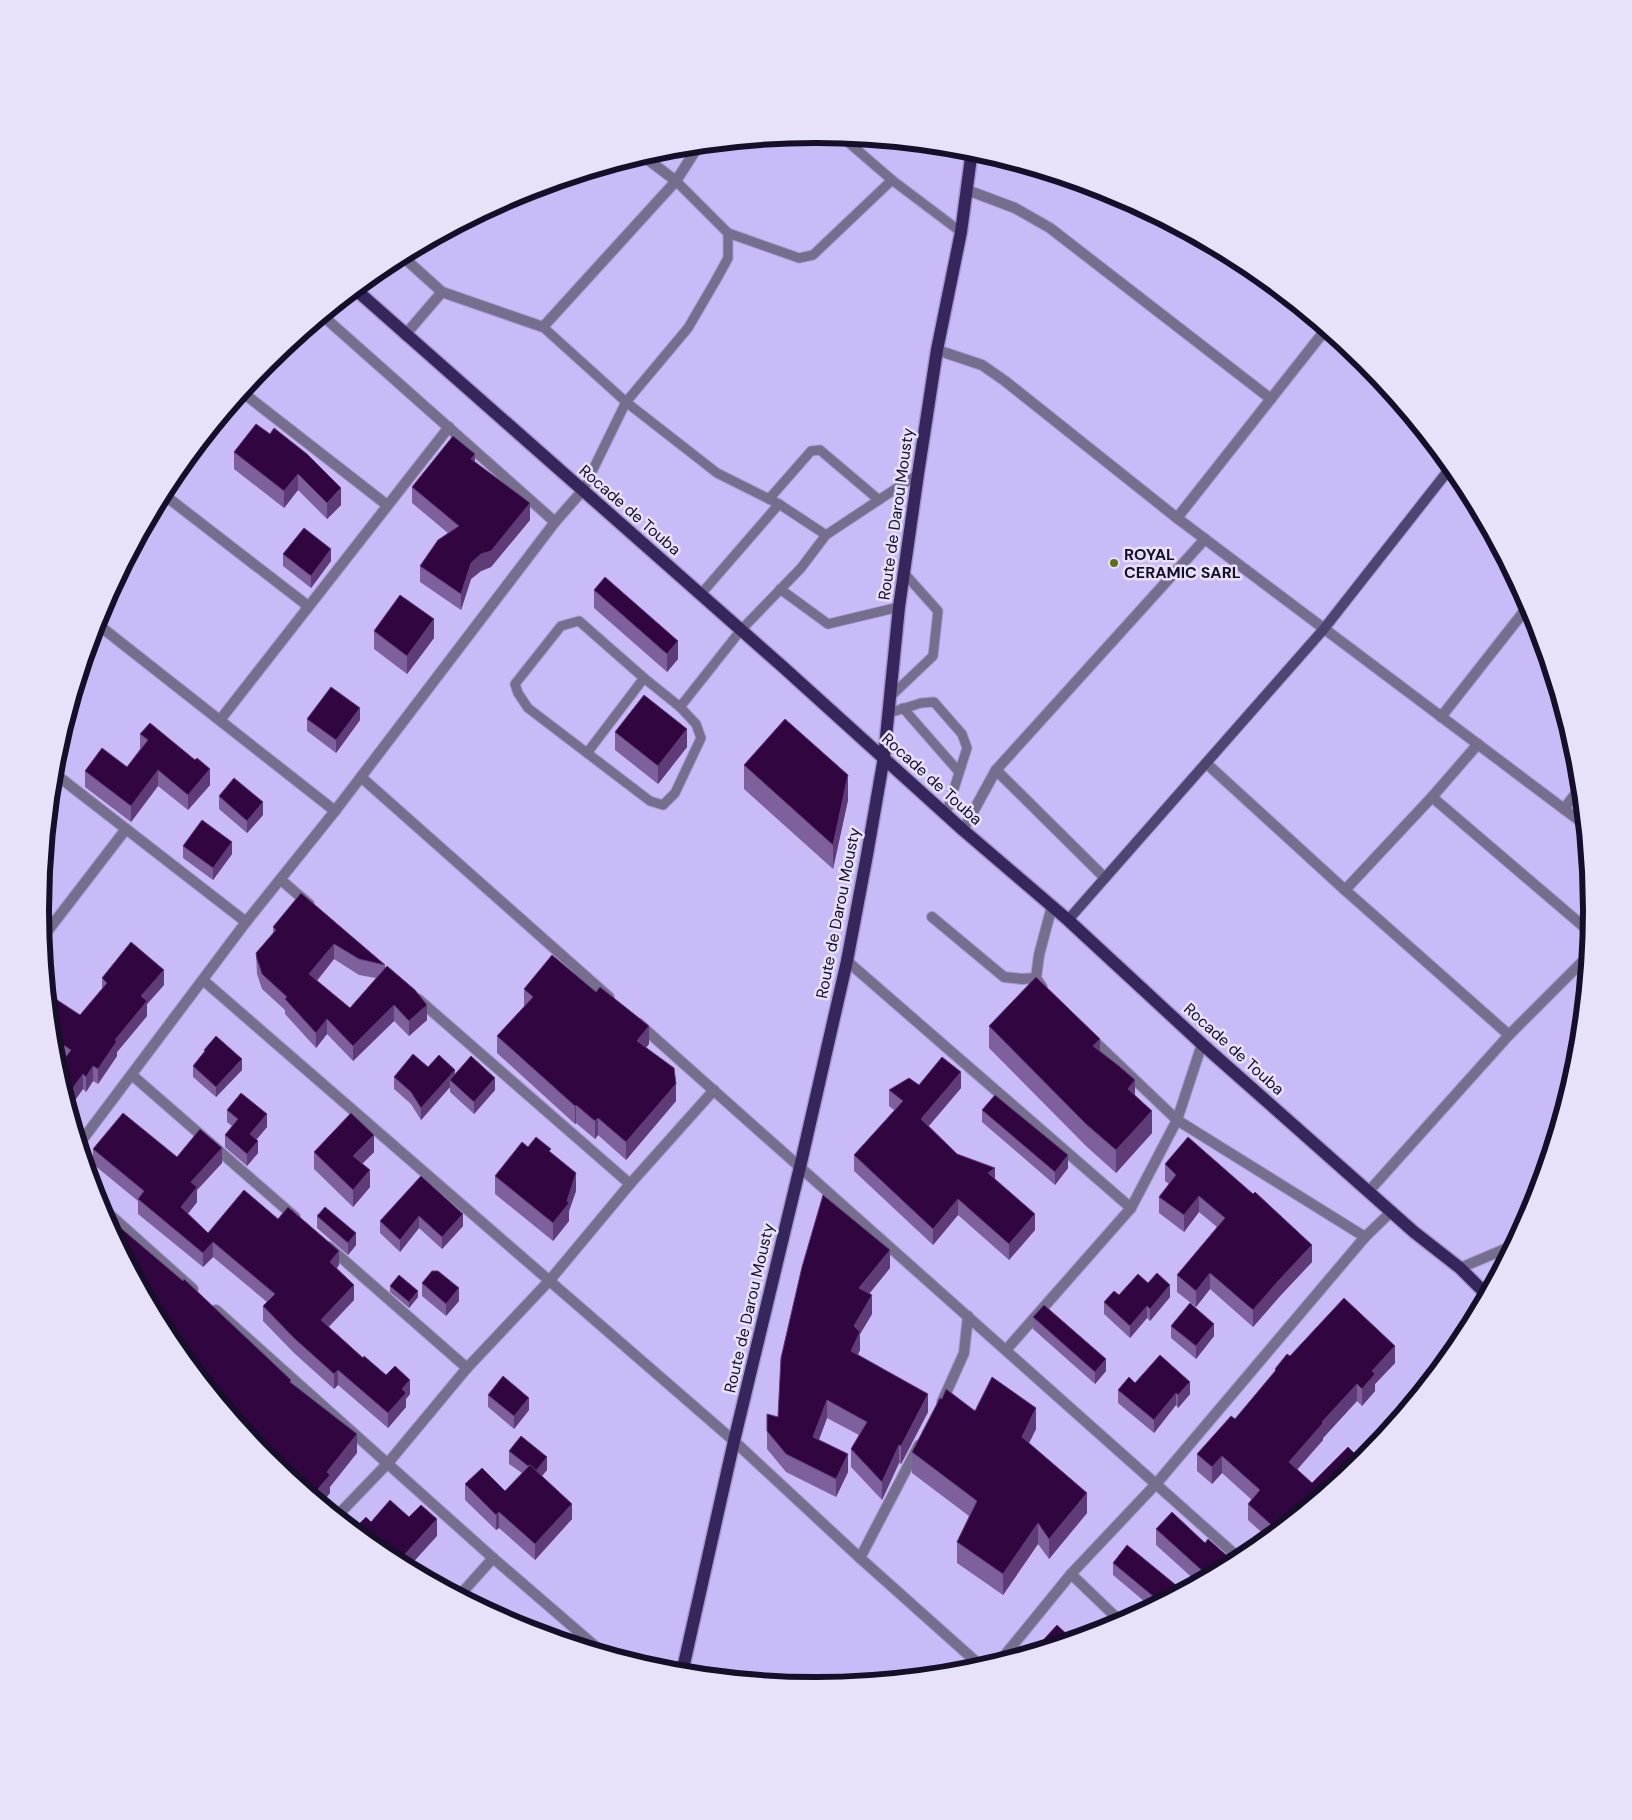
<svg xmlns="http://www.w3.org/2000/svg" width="1632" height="1820" viewBox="0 0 1632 1820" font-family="'DM Sans',sans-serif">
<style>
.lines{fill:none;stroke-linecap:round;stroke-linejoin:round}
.lane-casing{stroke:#a598cf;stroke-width:11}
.street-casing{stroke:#a598cf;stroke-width:12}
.secondary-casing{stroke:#a598cf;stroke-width:12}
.primary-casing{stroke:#a598cf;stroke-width:15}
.lane{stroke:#756e8d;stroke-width:9}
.street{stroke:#756e8d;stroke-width:10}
.secondary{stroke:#504470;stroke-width:10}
.primary{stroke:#37265b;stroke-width:12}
.wall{fill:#7d609c;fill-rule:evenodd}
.shaded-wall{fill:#5f3c77}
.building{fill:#310540;stroke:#5f3c77}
.poi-dot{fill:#656d14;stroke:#e7e2fa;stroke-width:2}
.labels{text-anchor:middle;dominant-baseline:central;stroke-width:5;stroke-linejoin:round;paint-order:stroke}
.street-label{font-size:16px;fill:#170e2a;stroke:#e7e2fa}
.poi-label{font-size:16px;font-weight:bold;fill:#170e2a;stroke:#e7e2fa;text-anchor:start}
.rim{fill:none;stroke:#170e2a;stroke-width:6}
</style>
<rect width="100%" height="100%" fill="#c9bbf8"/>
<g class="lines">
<defs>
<g id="lane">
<polyline points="841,136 892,180 961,232"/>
<polyline points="728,233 799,258 813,255 892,180"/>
<polyline points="543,327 626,402 717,473 779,504 826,535 801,568 741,630 680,707"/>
<polyline points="583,490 626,402 688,328 716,280 728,258 728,233 676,181"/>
<polyline points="769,499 811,451 820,450 879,500"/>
<polyline points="826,535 918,474"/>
<polyline points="780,589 828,624 899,607"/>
<polyline points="701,594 779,504"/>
<polygon points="579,621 644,678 680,707 696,724 701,738 675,793 663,805 650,801 528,708 518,693 515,684 561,626"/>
<polyline points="891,696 933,656 938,611 904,573"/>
<polyline points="903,708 959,772"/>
<polyline points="889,713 921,703 934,702 962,734 967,748 946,814"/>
<polyline points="587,753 644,678"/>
</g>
<g id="street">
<polyline points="643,156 676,181"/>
<polyline points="967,190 1015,208 1050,228 1271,399"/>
<polyline points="402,256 442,292"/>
<polyline points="323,316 555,522"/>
<polyline points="405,335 442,292 543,327 676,181 699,145"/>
<polyline points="937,350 982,365 1005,381 1177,518 1584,824"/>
<polyline points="242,392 387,505"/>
<polyline points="163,494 308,606"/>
<polyline points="1177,518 1326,329"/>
<polyline points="96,623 335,811"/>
<polyline points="1441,717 1529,605"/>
<polyline points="220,720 449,427"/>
<polyline points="1206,763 1345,890 1509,1035"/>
<polyline points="996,770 1105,878"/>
<polyline points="54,773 246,922"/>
<polyline points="361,777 609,997"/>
<polyline points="1432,797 1590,932"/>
<polyline points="1564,809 1580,788"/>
<polyline points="963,830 996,770 1205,539"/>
<polyline points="281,880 309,904"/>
<polyline points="1345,890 1432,797 1478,744"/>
<polyline points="932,917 1004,977 1022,979 1036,978"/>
<polyline points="43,937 126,829"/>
<polyline points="847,961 1131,1208"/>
<polyline points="203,980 734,1441 860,1558 982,1667"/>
<polyline points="1042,987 1036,978 1039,955 1052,906"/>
<polyline points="418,999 630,1184"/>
<polyline points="638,1023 1240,1559"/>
<polyline points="1090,1037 1177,1120 1365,1237"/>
<polyline points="132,1075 295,1217"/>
<polyline points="80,1143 246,922 335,811 555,522 583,490"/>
<polyline points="1369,1191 1509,1035 1587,957"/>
<polyline points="98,1204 193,1289"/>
<polyline points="329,1247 467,1368"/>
<polyline points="1460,1268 1512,1246"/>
<polyline points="216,1310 493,1558 602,1652"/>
<polyline points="1006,1350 1131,1208 1177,1120 1202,1044"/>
<polyline points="942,1402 964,1353 968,1316"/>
<polyline points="337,1516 388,1463 467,1368 550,1280 630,1184 714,1090"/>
<polyline points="860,1558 919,1445"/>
<polyline points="1071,1574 1121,1622"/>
<polyline points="460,1595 493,1558"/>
<polyline points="1000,1661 1071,1574 1156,1484 1365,1237 1392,1211"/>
</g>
<polyline id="secondary" points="1068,920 1323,630 1451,467"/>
<g id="primary">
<polyline points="355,289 783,667 963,830 1068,920 1202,1044 1414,1232 1460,1268 1486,1294"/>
<polyline points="682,1673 734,1441 800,1167 847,961 867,855 884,757 899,607 918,474 937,350 961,232 972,150"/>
</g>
</defs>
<use href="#lane" class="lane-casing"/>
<use href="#street" class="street-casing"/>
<use href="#secondary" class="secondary-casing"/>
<use href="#primary" class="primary-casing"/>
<use href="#lane" class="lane"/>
<use href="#street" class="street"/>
<use href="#secondary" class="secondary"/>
<use href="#primary" class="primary"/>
</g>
<g class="wall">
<polygon points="256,424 341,505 327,519 298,490 284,508 234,469 234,452"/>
<polygon points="475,462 530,520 491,567 481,571 471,579 461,610 420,582 420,566 448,533 412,503 412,487"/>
<polygon points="283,554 331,561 311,588 283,566"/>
<polygon points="594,590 678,659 667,672 594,608"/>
<polygon points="374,631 434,638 407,674 374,649"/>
<polygon points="307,719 360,720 336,753 307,731"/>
<polygon points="615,732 687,747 658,784 615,750"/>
<polygon points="140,734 210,785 188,810 158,786 131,822 85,787 85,771 127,767 140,749"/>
<polygon points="744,765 848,800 833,869 744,789"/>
<polygon points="219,796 263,815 247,833 219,809"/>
<polygon points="183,846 232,854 213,880 183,858"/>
<path d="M301 893 385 965V967L427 1020 409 1036 394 1021 353 1061 327 1034 316 1048 285 1014V1010L262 989 257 974 256 953 273 933V927ZM334 959 359 975 376 978 350 1008 317 981Z"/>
<polygon points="102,978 164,985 147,1004 147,1016 117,1052 117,1056 98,1084 93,1081 86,1092 83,1089 64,1060 54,1054 48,994 80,1015 102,989"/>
<polygon points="524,989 649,1044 646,1047 676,1101 626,1160 598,1135 595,1139 576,1123 575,1124 497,1053 497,1036 524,1007"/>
<polygon points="989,1026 1100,1052 1135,1096 1152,1133 1116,1173 1086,1146 989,1048"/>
<polygon points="204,1050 242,1070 216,1097 193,1077 193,1066 204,1052"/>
<polygon points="428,1067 455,1075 495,1090 474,1114 450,1092 450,1087 421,1120 411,1104 394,1089 394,1077"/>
<polygon points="919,1085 961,1088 929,1126 957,1154 995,1179 1035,1230 1009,1260 958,1215 933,1245 854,1171 854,1155 895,1111 889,1106 889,1090"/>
<polygon points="227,1110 267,1127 256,1140 258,1153 247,1166 225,1147 225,1135 232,1126 227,1122"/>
<polygon points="982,1110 1068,1168 1055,1185 982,1122"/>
<polygon points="528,1147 551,1153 576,1191 569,1211 569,1221 553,1241 495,1194 495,1176"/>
<polygon points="93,1149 177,1157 222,1163 197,1190 197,1202 188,1214 208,1233 278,1219 339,1265 337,1268 354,1300 329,1327 363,1358 410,1394 406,1399 406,1407 388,1428 338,1385 334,1389 294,1353 263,1321 263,1306 267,1302 213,1257 203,1267 138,1214 138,1201 93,1164"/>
<polygon points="314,1152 374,1152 362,1164 370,1187 353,1207 314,1169"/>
<polygon points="1165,1164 1312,1262 1280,1296 1253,1327 1210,1289 1196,1307 1177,1292 1177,1275 1217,1227 1199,1212 1184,1232 1159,1213 1159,1197 1169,1184 1165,1181"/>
<polygon points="421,1176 463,1226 442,1249 419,1228 400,1252 380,1233 380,1221"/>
<polygon points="317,1216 356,1245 348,1255 317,1228"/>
<polygon points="890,1268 869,1294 872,1314 860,1334 860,1350 858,1354 928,1412 901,1464 899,1463 882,1500 851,1467 851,1449 859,1435 827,1418 819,1440 848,1472 836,1497 786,1472 767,1449 767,1414 778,1417 781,1358"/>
<polygon points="422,1283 459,1301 446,1316 422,1296"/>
<polygon points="1148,1283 1170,1297 1150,1321 1147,1318 1130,1338 1104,1314 1104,1302 1119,1295"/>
<polygon points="390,1286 418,1297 409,1308 390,1292"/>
<polygon points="1033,1317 1106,1371 1095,1384 1033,1329"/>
<polygon points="1171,1326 1214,1336 1196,1359 1171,1338"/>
<polygon points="1290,1356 1395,1363 1375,1384 1375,1391 1362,1406 1357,1401 1323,1438 1323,1440 1297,1469 1312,1483 1362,1461 1268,1538 1248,1520 1248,1504 1252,1500 1222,1473 1212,1484 1197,1471 1197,1454 1235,1419 1275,1372 1275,1369"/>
<polygon points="1135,1383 1190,1394 1178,1408 1176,1405 1154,1433 1118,1403 1118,1390"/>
<polygon points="488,1395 529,1410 514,1429 488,1407"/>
<polygon points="975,1411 1036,1429 1029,1443 1087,1513 1049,1559 1038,1544 1003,1595 957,1563 957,1542 969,1516 912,1473 912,1452"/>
<polygon points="509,1451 547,1470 542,1476 572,1519 535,1560 499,1528 496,1530 465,1500 465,1484 505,1491 522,1473 509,1464"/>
<polygon points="1156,1529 1234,1562 1197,1582 1156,1545"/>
<polygon points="1113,1563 1182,1590 1151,1607 1113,1575"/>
</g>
<g class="shaded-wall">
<polygon points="475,454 475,470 471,459"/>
<polygon points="298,474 298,490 284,508 284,491"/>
<polygon points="341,488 341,505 327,519 327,503"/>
<polygon points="530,503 530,520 491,567 481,571 471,579 461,610 461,594 471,563"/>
<polygon points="331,549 331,561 311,588 311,576"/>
<polygon points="434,619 434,638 407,674 407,656"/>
<polygon points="678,641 678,659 667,672 667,654"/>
<polygon points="360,708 360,720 336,753 336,740"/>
<polygon points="687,729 687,747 658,784 658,766"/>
<polygon points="210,769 210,785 188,810 188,795"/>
<polygon points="158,770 158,786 131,822 131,806"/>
<polygon points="848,775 848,800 833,869 833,845"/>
<polygon points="263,802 263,815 247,833 247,821"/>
<polygon points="232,842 232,854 213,880 213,868"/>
<polygon points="50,889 50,905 41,919 40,910 41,904"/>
<polygon points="334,944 334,959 309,990 309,974"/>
<polygon points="164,970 164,985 147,1004 147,1016 117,1052 117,1056 98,1084 98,1069 141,996"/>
<polygon points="394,1005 394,1021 353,1061 353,1046"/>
<polygon points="427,1005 427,1020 409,1036 409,1021"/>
<polygon points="327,1019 327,1034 316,1048 316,1033"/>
<polygon points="649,1026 649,1044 637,1059 637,1041"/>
<polygon points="1100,1039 1100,1061 1093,1046"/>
<polygon points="242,1059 242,1070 216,1097 216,1087"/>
<polygon points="93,1066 93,1081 86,1092 86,1077"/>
<polygon points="455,1070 455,1082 450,1080 450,1087 421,1120 421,1108"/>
<polygon points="961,1072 961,1088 921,1135 921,1119"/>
<polygon points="83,1074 83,1089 69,1109 66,1098"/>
<polygon points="495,1078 495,1090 474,1114 474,1102"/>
<polygon points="1135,1080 1135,1103 1128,1089"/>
<polygon points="676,1084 676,1101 626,1160 626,1142"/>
<polygon points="576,1105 576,1123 575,1124 575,1106"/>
<polygon points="1152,1111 1152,1133 1116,1173 1116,1150"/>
<polygon points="267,1114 267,1127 250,1147 250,1134"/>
<polygon points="598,1118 598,1135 595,1139 595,1121"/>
<polygon points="374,1135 374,1152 353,1173 353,1156"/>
<polygon points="258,1141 258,1153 247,1166 247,1154"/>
<polygon points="222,1148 222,1163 197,1190 197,1202 181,1222 181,1207 191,1182"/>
<polygon points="1068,1155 1068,1168 1055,1185 1055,1172"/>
<polygon points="995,1168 995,1184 988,1173"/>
<polygon points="370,1170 370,1187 353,1207 353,1190"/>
<polygon points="576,1173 576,1191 569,1211 569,1221 553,1241 553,1223 567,1201"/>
<polygon points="1199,1196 1199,1212 1184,1232 1184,1215"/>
<polygon points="958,1199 958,1215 933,1245 933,1229"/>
<polygon points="113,1212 113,1231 109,1218"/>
<polygon points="463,1214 463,1226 442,1249 442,1237"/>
<polygon points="1035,1214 1035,1230 1009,1260 1009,1244"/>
<polygon points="419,1216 419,1228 400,1252 400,1240"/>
<polygon points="356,1233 356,1245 348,1255 348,1243"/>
<polygon points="213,1242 213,1257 203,1267 203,1253"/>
<polygon points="1312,1245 1312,1262 1280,1296 1253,1327 1253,1310 1280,1279"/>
<polygon points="890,1250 890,1268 859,1306 859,1288"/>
<polygon points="339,1251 339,1265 330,1276 330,1262"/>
<polygon points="1210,1273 1210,1289 1196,1307 1196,1291"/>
<polygon points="354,1285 354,1300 321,1334 321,1320"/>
<polygon points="1170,1285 1170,1297 1150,1321 1150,1309"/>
<polygon points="459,1288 459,1301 446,1316 446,1304"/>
<polygon points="418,1291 418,1297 409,1308 409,1302"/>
<polygon points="872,1295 872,1314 860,1334 860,1350 851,1369 851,1351 854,1326"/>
<polygon points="1147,1306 1147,1318 1130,1338 1130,1326"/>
<polygon points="1214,1324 1214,1336 1196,1359 1196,1346"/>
<polygon points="1395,1346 1395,1363 1375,1384 1375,1391 1362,1406 1362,1389 1372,1371"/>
<polygon points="1106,1359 1106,1371 1095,1384 1095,1372"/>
<polygon points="338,1370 338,1385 334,1389 334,1374"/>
<polygon points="410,1380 410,1394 406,1399 406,1407 388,1428 388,1413 402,1389"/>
<polygon points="1190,1382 1190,1394 1178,1408 1178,1395"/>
<polygon points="1357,1384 1357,1401 1323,1438 1323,1440 1289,1479 1289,1462 1322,1422"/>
<polygon points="1176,1393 1176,1405 1154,1433 1154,1420"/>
<polygon points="928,1394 928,1412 901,1464 901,1446"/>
<polygon points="529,1398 529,1410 514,1429 514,1416"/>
<polygon points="827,1400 827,1418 813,1455 813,1437"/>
<polygon points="1036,1408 1036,1429 1022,1457 1022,1437"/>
<polygon points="357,1434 357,1453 330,1487 330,1493 322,1503 312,1496 327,1472"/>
<polygon points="899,1445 899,1463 882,1500 882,1482"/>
<polygon points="848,1454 848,1472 836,1497 836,1479"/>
<polygon points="1222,1456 1222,1473 1212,1484 1212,1467"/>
<polygon points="547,1457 547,1470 535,1484 535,1472"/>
<polygon points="1087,1493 1087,1513 1049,1559 1049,1539"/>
<polygon points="572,1504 572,1519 535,1560 535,1544"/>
<polygon points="499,1512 499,1528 496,1530 496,1515"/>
<polygon points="437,1519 437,1536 408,1568 398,1562"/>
<polygon points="1038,1523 1038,1544 1003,1595 1003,1574"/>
</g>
<g class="building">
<polygon points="256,424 270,434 274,428 307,454 341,488 327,503 298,474 284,491 234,452"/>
<polygon points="453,436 475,454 471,459 530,503 491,551 481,554 471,563 461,594 420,566 438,540 459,526 412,487"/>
<polygon points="304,528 331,549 311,576 283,554"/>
<polygon points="605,577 678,641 667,654 594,590"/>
<polygon points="400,595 434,619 407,656 374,631"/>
<polygon points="331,687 360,708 336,740 307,719"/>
<polygon points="644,695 687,729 658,766 615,732"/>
<polygon points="785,719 848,775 833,845 744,765"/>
<polygon points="150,723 195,760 197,758 210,769 188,795 158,770 131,806 85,771 102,748 127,767 148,740 140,734"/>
<polygon points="234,778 263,802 247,821 219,796"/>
<polygon points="202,820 232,842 213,868 183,846"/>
<polygon points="43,884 50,889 41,904"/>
<polygon points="301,893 385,965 359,959 334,944 309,974 350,1008 387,966 415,990 427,1005 409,1021 394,1005 353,1046 327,1019 316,1033 285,999 287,997 262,974 257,959 256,953 276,930 273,927"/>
<polygon points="131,942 164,970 141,996 147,1001 115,1040 117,1041 98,1069 93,1066 86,1077 83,1074 66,1098 57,1069 71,1050 53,1038 48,994 80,1015 107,983 102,978"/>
<polygon points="552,955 596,992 600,987 649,1026 637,1041 674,1068 676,1084 626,1142 598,1118 595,1121 576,1105 575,1106 497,1036 533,997 524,989"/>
<polygon points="1036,977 1100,1039 1093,1046 1119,1066 1135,1080 1128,1089 1152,1111 1116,1150 1086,1124 989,1026"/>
<polygon points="216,1036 242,1059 216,1087 193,1066 205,1051 204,1050"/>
<polygon points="413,1054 428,1067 439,1055 455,1070 421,1108 411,1092 394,1077"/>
<polygon points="471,1056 495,1078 474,1102 450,1080"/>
<polygon points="942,1057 961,1072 921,1119 957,1154 995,1168 988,1173 1035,1214 1009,1244 958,1199 933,1229 854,1155 903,1101 889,1090 909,1078 919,1085"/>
<polygon points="241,1093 267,1114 250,1134 258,1141 247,1154 225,1135 238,1119 227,1110"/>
<polygon points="995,1095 1068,1155 1055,1172 982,1110"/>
<polygon points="123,1113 177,1157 200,1129 222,1148 191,1182 197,1187 181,1207 208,1233 244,1190 278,1219 288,1207 339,1251 330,1262 354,1285 321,1320 363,1358 364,1356 386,1375 395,1366 410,1380 402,1389 406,1393 388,1413 338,1370 334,1374 294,1338 263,1306 275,1294 213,1242 203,1253 138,1199 144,1191 93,1149"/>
<polygon points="351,1113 374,1135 353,1156 370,1170 353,1190 314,1152"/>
<polygon points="536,1137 551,1149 549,1151 576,1173 567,1201 569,1203 553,1223 495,1176 522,1142 528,1147"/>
<polygon points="1188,1137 1253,1194 1255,1192 1312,1245 1280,1279 1253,1310 1210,1273 1196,1291 1177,1275 1225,1218 1199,1196 1184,1215 1159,1197 1176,1175 1165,1164"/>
<polygon points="421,1176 463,1214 442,1237 419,1216 400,1240 380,1221"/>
<polygon points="823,1195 890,1250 859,1288 872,1295 854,1326 860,1332 851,1351 928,1394 901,1446 899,1445 882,1482 851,1449 867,1422 827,1400 813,1437 848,1454 836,1479 786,1454 767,1431 767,1414 778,1417 781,1358 802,1267"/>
<polygon points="97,1199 113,1212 109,1218 183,1281 184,1279 291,1380 290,1382 357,1434 327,1472 330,1475 312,1496 267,1459 171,1341 99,1207"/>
<polygon points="325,1207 356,1233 348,1243 317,1216"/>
<polygon points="432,1271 438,1271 459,1288 446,1304 422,1283"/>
<polygon points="1157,1273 1170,1285 1150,1309 1147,1306 1130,1326 1104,1302 1114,1291 1119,1295 1138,1274 1148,1283"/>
<polygon points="399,1275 418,1291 409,1302 390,1286"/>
<polygon points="1344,1298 1395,1346 1372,1371 1375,1374 1362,1389 1357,1384 1322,1422 1323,1423 1289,1462 1312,1483 1348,1447 1362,1461 1277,1530 1248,1504 1260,1490 1222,1456 1212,1467 1197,1454 1231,1416 1235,1419 1276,1370 1275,1369 1287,1354 1290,1356"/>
<polygon points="1190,1303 1214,1324 1196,1346 1171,1326"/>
<polygon points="1044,1305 1106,1359 1095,1372 1033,1317"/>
<polygon points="1160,1355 1190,1382 1178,1395 1176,1393 1154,1420 1118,1390 1129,1377 1135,1383"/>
<polygon points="503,1376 529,1398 514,1416 488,1395"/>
<polygon points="992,1377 1036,1408 1022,1437 1087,1493 1049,1539 1038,1523 1003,1574 957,1542 977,1501 912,1452 940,1398 942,1399 946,1389 975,1411"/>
<polygon points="521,1436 547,1457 536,1471 530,1465 528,1466 509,1451"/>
<polygon points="530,1465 572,1504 535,1544 499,1512 496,1515 465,1484 482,1468 505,1491"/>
<polygon points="390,1500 409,1517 421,1505 437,1519 398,1562 385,1555 354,1529 366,1517 371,1522"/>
<polygon points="1172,1512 1205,1543 1208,1539 1234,1562 1208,1576 1156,1529"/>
<polygon points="1127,1545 1182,1590 1160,1602 1113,1563"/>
<polygon points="1057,1625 1072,1639 1034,1651 1034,1650"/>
</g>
<circle class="poi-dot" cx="1114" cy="563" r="5"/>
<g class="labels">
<g class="street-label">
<text transform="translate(630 510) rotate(41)">Rocade de Touba</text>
<text transform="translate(896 514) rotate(-82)">Route de Darou Mousty</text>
<text transform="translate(932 779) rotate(42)">Rocade de Touba</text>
<text transform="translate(838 913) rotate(-79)">Route de Darou Mousty</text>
<text transform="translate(1234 1049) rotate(42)">Rocade de Touba</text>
<text transform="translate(749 1308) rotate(-77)">Route de Darou Mousty</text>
</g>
<g class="poi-label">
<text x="1124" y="554">ROYAL<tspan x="1124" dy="18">CERAMIC SARL</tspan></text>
</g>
</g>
<path d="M0 0H1632V1820H0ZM49 910a767 767 0 1 1 1534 0a767 767 0 1 1-1534 0Z" fill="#e7e2fa" fill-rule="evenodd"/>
<path class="rim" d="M49 910a767 767 0 1 1 1534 0a767 767 0 1 1-1534 0Z"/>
</svg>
